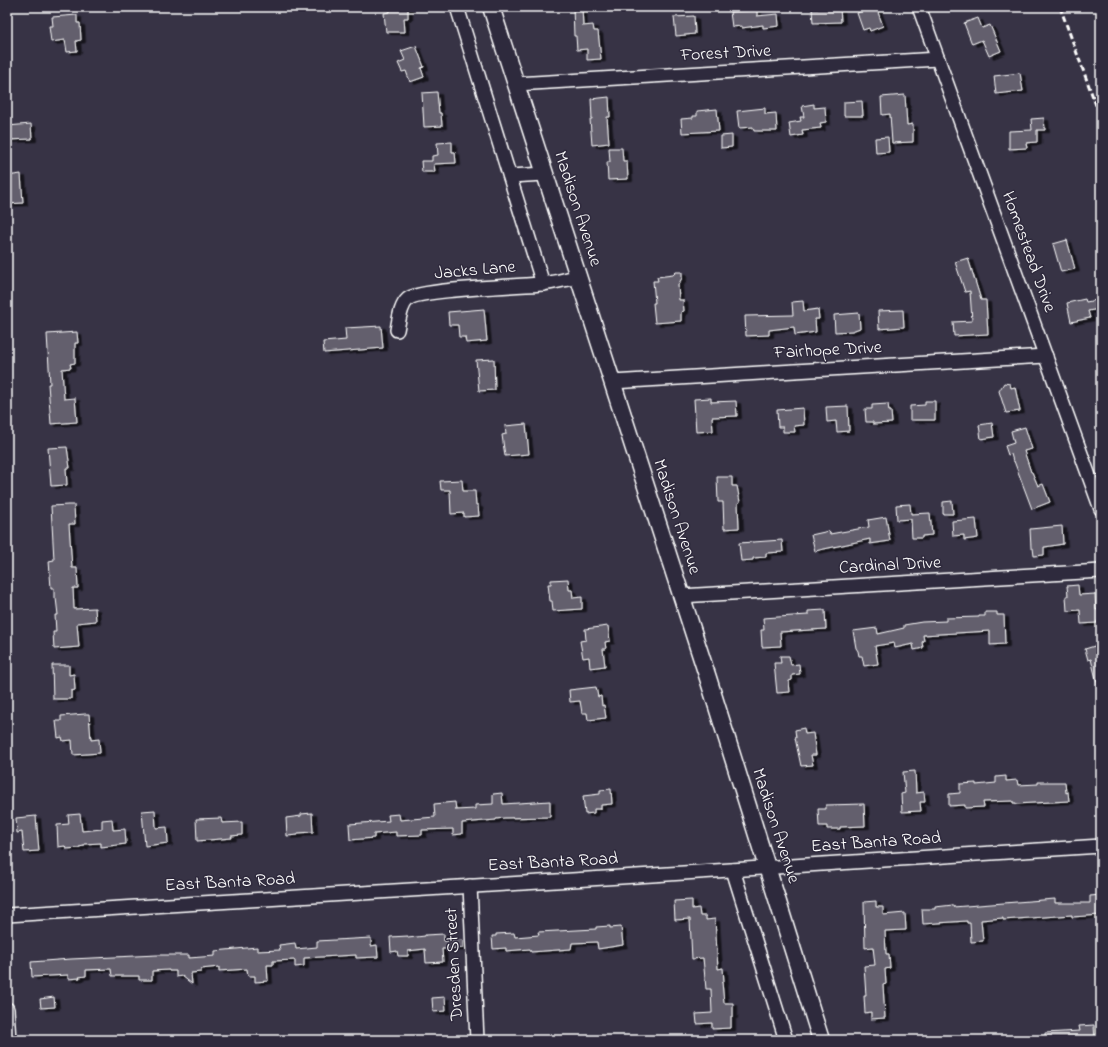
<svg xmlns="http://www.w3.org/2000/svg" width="1108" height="1047" viewBox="0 0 1108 1047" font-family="'Indie Flower',sans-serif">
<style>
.building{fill:#635f6d;stroke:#fff;filter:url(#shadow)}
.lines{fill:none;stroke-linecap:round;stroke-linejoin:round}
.minor-casing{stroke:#fff;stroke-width:16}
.major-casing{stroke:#fff;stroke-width:19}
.minor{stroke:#2f2a3d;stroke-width:13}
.major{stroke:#2f2a3d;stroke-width:16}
.rail{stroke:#fff;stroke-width:3;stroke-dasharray:6 3;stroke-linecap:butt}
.labels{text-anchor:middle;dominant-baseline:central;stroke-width:3;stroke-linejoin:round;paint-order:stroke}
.street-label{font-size:18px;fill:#fff;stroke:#2f2a3d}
</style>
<defs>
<filter id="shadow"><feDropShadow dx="4.5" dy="2.5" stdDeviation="0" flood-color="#0009"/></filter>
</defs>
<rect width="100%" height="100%" fill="#373345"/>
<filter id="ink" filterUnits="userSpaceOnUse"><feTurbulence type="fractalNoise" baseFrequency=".025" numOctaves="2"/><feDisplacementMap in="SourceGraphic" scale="8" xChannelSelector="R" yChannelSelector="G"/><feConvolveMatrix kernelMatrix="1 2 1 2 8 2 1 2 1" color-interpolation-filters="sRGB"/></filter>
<g filter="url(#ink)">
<g class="building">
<polygon points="390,7 408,7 408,18 404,18 405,32 386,32 384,13 390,12"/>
<polygon points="573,7 582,7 583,26 593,25 594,31 598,31 601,59 587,60 587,49 577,50 576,36 574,36"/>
<polygon points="818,7 840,7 841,22 813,23 812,9 818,9"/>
<polygon points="862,7 876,7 883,26 870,31 869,28 863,30 857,13 863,10"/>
<polygon points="757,10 757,16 778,14 779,26 763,28 763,25 742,28 742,26 732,27 730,12"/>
<polygon points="77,15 77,23 80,23 81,40 76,41 77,51 67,52 65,40 51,42 49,26 53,26 52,17"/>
<polygon points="694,16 695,34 676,36 674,17"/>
<polygon points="978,18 982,28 990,25 1001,51 989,56 982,40 972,44 964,23"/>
<polygon points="416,46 424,67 421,68 424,77 410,82 406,71 402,72 398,63 405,60 401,51"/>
<polygon points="1020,73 1023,91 996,94 994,76"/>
<polygon points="437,92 439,113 441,113 442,126 424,127 422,93"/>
<polygon points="905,95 907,125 913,124 913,142 892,143 890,114 882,115 881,97"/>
<polygon points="609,97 610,117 607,117 609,143 592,145 590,119 592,119 591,99"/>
<polygon points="862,101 863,116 844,116 844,102"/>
<polygon points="814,104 814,108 825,107 826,122 820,123 821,128 802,130 803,135 791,137 789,123 801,121 800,117 804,117 802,106"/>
<polygon points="765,108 765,114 776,113 777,131 754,131 753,127 739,128 737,111"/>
<polygon points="717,109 719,131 682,133 681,119 693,118 693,116 697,116 697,111"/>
<polygon points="1044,118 1045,130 1037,130 1037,142 1026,143 1027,148 1009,149 1009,131 1032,130 1031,119"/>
<polygon points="31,124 32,139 8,140 7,126"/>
<polygon points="732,135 732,147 721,148 721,136"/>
<polygon points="888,137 889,152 876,153 875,138"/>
<polygon points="452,142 452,152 455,152 456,163 434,164 435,172 422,172 421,161 432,161 432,156 438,155 437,143"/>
<polygon points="609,148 622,148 623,161 627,161 628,179 608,180 607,162 610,162"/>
<polygon points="21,174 23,203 7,204 7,176"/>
<polygon points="1067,240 1075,269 1061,272 1053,244"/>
<polygon points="968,258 981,300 986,300 988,334 954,336 953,322 972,321 970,291 965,292 955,262"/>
<polygon points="676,272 682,272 682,278 678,285 679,300 683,300 684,311 681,312 681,321 655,323 653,303 655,303 653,281 658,281 657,277 673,275"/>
<polygon points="1085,299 1086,302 1097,300 1099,309 1088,311 1090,318 1071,322 1067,303"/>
<polygon points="803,301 804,311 818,309 819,319 815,319 816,332 795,335 794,327 769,330 769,335 746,336 745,316 793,315 792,302"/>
<polygon points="484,309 487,341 466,343 465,337 459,337 458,325 449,325 448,312"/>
<polygon points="903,310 904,327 879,329 878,311"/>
<polygon points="859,313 860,328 852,331 835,332 834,315"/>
<polygon points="381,326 383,348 324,353 323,342 346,340 345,328"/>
<polygon points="77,332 78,343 75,343 75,363 70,364 71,368 62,369 64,399 75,398 77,422 51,424 48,384 50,384 47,334"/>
<polygon points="494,359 495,390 479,391 476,360"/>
<polygon points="1004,383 1010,384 1011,388 1015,387 1020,411 1006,413 999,391"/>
<polygon points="711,398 711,402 736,401 737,416 712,417 713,431 696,432 694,399"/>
<polygon points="925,401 935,401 935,420 910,420 910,406 925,405"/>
<polygon points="888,404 889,411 891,411 892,423 873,424 873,422 866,422 865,409 872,409 872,405"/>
<polygon points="848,406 849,431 837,432 836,421 827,422 826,407"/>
<polygon points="803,408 804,425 794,426 795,432 783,432 783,427 778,427 777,410"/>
<polygon points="992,423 994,437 981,439 979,425"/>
<polygon points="526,424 529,454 505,456 502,435 506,434 505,426"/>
<polygon points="1025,427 1032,449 1024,451 1031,472 1032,472 1038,486 1043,484 1050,502 1032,509 1014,461 1013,461 1011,454 1008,455 1005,446 1014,443 1011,431"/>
<polygon points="67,447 70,468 66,468 67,485 51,486 48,448"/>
<polygon points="717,477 732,477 732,486 737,486 740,502 738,503 739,528 724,529 723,502 718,502"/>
<polygon points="462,480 463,491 475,491 476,505 478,505 479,516 464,517 464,513 451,514 450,490 441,490 440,481"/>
<polygon points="952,501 953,514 943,514 943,502"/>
<polygon points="910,504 911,514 930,513 932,535 922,536 922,538 912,538 911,519 897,520 896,505"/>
<polygon points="68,505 74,505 75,524 69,524 72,568 77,568 78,588 73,588 74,609 95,608 96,621 77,623 79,647 54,649 53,632 56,632 55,615 58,615 56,598 54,598 54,588 51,588 49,561 54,560 51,506"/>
<polygon points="886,517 890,541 870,544 870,539 815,551 811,535 829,531 830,534 869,527 868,520"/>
<polygon points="976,519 978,538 964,540 964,535 953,536 952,521"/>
<polygon points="1062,526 1063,544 1045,547 1044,547 1044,555 1034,556 1033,548 1031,548 1030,529"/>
<polygon points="782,540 783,552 766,553 766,557 753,558 753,560 741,561 739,543"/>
<polygon points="568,579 569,590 572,590 573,598 582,597 582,609 553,611 552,601 550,601 548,584 551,584 551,580"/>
<polygon points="1078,585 1079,595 1095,594 1096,610 1101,609 1101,621 1097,621 1097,623 1081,624 1080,610 1067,611 1066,596 1068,596 1067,586"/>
<polygon points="825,610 826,629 780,632 781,646 762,647 761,630 764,630 763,618 808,615 808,611"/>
<polygon points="985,612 997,612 997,615 1004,615 1005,644 990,645 990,631 923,635 924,641 922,642 923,648 914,650 913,644 895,648 894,643 875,646 878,664 864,666 862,656 859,656 858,651 856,648 853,631 877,628 878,634 904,628 904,625 922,622 946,621 946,618 979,617 979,616 985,616"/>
<polygon points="608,626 610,641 605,642 606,649 603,649 605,666 590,668 589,657 583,658 580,641 586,640 585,629"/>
<polygon points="1101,644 1101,686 1098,687 1091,659 1088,660 1085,649"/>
<polygon points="780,656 789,656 791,665 799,664 800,674 792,675 792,680 789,681 790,692 777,693 774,663 781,663"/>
<polygon points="52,665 69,665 69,675 74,674 75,690 71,691 71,699 53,699"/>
<polygon points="596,687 598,697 601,696 602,706 604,705 606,718 588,720 587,713 582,713 580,701 570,702 569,690"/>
<polygon points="85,714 89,714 91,740 99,739 100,753 73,755 72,740 63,741 62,737 58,738 56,721 61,721 61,716"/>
<polygon points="804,728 805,734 813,733 816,755 811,755 813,765 801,766 795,738 796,738 795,730"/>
<polygon points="915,771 916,793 924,792 925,802 920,802 921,811 902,812 901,794 905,793 903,772"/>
<polygon points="1006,776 1006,781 1017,780 1018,785 1038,784 1038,782 1065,782 1066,793 1068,792 1069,801 1016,804 1016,803 1013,803 1013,801 983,802 984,807 965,808 965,805 949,806 949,794 960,793 960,784 976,783 976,785 996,783 996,777"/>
<polygon points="611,789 612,804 601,805 601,809 594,809 594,813 585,814 583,796 600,794 600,790"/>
<polygon points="502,793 503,804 550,801 550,817 504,818 496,819 496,820 462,823 462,834 453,835 453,829 422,830 422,835 396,836 396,832 374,834 374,838 350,840 349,824 389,821 388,815 399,814 400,820 435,817 434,804 455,802 456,810 475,809 475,805 493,804 493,794"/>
<polygon points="864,804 865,826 840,827 840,829 827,829 827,826 819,826 818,809 826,809 826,805"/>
<polygon points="155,810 156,828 167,827 168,843 145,846 142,811"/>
<polygon points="312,813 313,832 298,833 298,835 287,836 286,818 301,816 301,814"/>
<polygon points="80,814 82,831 102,829 102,820 112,819 113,830 125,829 126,844 101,847 101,843 84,844 84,846 79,847 79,848 66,849 65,846 58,847 57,825 69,824 68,815"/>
<polygon points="36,816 39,851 24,852 22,832 17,833 16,818"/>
<polygon points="221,818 222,823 242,822 242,835 231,836 232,838 197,841 196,819"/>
<polygon points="1101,895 1101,915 1072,917 1072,915 1003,920 1003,918 981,920 983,941 971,942 970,923 967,923 967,921 923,924 922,909 935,909 935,907 953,905 953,907 1055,899 1055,903 1090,903 1090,896"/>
<polygon points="692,900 692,909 699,908 700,916 706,916 706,920 715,919 718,969 723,968 724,982 722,982 724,1003 733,1003 733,1016 731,1016 731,1028 712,1029 712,1023 697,1024 696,1014 712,1013 711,989 706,989 703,958 692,959 690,919 675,920 674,901"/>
<polygon points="876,901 876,907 883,907 883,915 905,913 906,930 885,931 886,954 889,954 890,968 885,969 886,984 883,985 885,1018 871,1019 871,1012 865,1013 864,996 866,996 864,966 875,965 873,947 865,948 864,902"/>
<polygon points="610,926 610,928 621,927 623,945 598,949 597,942 572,943 571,949 531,952 530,949 506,951 506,948 493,949 492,936 496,936 496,934 514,933 515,937 539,935 538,932 596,929 596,927"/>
<polygon points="444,934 444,941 463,940 463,948 442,949 443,962 426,963 425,949 408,951 408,956 398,956 397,951 391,952 390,937 408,936 408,938 425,936 425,935"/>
<polygon points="371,938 371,946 377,945 378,957 356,958 356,955 304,958 304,966 295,967 295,960 273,961 273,965 267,965 268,981 255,982 255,976 248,976 247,969 219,971 219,967 201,969 201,972 191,973 192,984 182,976 176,977 176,971 169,971 169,970 152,971 152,980 139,980 139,976 112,976 111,969 86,970 86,976 79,977 80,978 68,979 68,975 32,977 31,962 71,959 157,955 189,955 189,958 215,956 215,951 257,947 257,951 280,950 279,945 295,943 296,949 317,947 317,941"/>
<polygon points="54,997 55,1007 41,1008 40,999"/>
<polygon points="445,997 446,1011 433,1012 432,998"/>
<polygon points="1094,1025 1095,1040 1045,1040 1045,1033 1080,1031 1079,1026"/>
</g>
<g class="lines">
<defs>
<g id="minor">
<polyline points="457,7 543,284"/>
<polyline points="919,7 1101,509"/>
<polyline points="516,84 938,59"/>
<polyline points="510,176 545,174"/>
<path d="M397 330C399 320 400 306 408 299 419 289 521 286 542 284 554 283 566 279 578 277"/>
<polyline points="612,382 1046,356"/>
<polyline points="681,596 1101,571"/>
<polyline points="733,870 786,1040"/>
<polyline points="470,886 477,1040"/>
<polyline points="7,915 621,877 1101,846"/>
<polyline points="7,1009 9,1040"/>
</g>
<polyline id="major" points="491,7 708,678 821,1040"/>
</defs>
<use href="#minor" class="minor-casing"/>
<use href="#major" class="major-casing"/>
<use href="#minor" class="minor"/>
<use href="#major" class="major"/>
<polyline class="rail" points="1060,7 1101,119"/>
</g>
</g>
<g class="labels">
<g class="street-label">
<text transform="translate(726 54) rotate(-3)">Forest Drive</text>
<text transform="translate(577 209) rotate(72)">Madison Avenue</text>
<text transform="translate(1028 252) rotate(70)">Homestead Drive</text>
<text transform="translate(475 271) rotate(-5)">Jacks Lane</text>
<text transform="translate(828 351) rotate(-3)">Fairhope Drive</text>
<text transform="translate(676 517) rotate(72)">Madison Avenue</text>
<text transform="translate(890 566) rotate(-3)">Cardinal Drive</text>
<text transform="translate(775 826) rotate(72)">Madison Avenue</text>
<text transform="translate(876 843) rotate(-4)">East Banta Road</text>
<text transform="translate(553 863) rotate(-3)">East Banta Road</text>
<text transform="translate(230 883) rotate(-3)">East Banta Road</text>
<text transform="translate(455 964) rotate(-93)">Dresden Street</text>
</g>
</g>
<rect width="1108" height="1047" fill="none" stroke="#2f2a3d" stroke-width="24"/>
<rect x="12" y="12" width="1084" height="1023" fill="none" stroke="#fff" stroke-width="1.5" filter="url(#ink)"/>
</svg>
